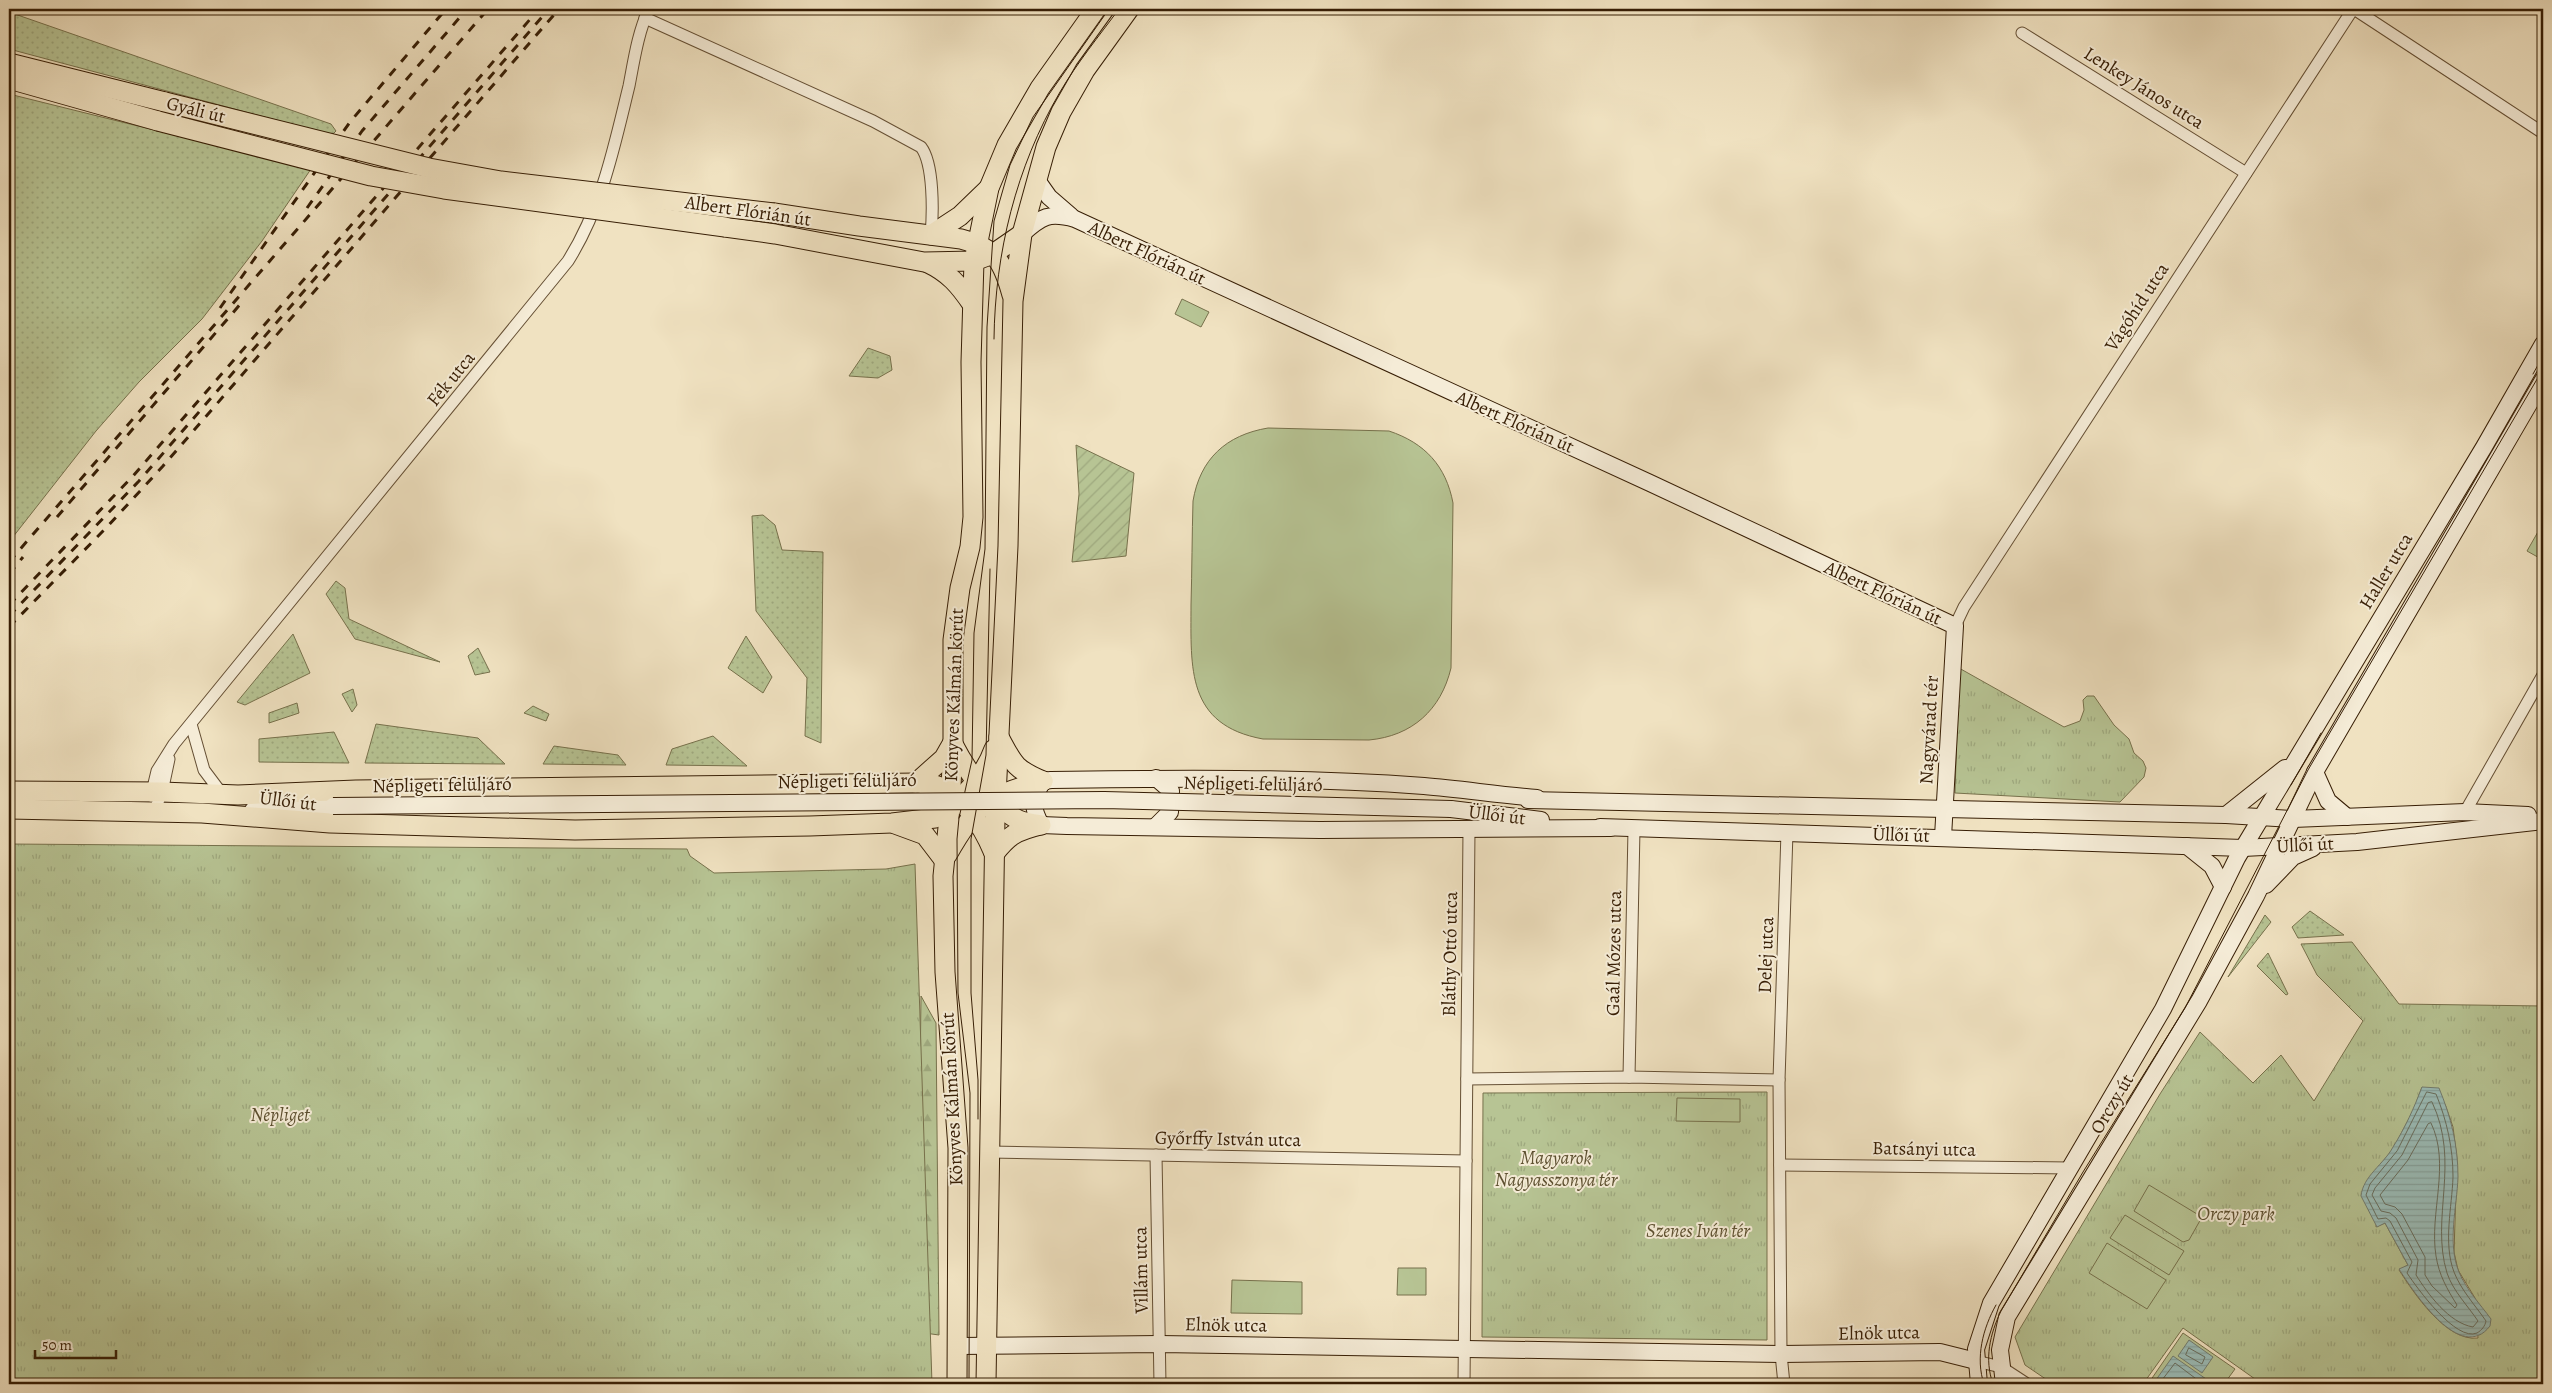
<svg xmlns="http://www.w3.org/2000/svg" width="2552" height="1393" viewBox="0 0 2552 1393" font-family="Alegreya,serif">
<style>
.grass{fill:url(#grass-dots);stroke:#77714c}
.forest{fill:url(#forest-firs);stroke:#77714c}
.park{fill:url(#park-tufts);stroke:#77714c;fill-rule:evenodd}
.garden{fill:url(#garden-furrows);stroke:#77714c}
.pitch{fill:#b7c494;stroke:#77714c}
.water{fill:url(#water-rules);stroke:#737d70}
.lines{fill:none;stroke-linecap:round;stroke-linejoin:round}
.shore{stroke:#696e5e;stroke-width:1}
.street-casing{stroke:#654f34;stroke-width:13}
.secondary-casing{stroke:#371e05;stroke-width:18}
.primary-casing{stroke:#371e05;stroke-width:21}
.street{stroke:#f5ecd7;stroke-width:11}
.secondary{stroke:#f5ecd7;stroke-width:16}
.primary{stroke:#f0e2c1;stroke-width:19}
.tram{stroke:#371e05;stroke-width:1}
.rail{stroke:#371e05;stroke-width:3;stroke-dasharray:9 9;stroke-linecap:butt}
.secondary-bridge-casing{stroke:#371e05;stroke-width:18;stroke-linecap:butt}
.primary-bridge-casing{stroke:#371e05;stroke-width:21;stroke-linecap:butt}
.secondary-bridge{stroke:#f5ecd7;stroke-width:16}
.primary-bridge{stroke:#f0e2c1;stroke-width:19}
.labels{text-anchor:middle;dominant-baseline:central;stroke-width:4;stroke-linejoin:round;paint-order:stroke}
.street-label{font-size:19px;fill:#371e05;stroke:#f5ecd7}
.park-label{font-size:19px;font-style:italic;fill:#5d5030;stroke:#f5ecd7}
</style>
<defs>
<pattern id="grass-dots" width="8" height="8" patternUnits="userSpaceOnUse" patternTransform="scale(1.25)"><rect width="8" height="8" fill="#b7c494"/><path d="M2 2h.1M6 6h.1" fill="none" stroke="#9ea87e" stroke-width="1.8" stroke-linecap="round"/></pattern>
<pattern id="forest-firs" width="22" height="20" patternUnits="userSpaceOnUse" patternTransform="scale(1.25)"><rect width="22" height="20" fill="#b7c494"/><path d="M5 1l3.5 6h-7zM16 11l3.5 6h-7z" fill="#9ea87e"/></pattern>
<pattern id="park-tufts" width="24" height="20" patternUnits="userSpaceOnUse" patternTransform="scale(1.25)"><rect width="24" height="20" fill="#b7c494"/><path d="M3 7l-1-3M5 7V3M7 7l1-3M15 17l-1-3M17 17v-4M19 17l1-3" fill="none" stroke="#9ea87e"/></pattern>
<pattern id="garden-furrows" width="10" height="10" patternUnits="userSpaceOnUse" patternTransform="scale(1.25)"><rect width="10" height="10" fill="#b7c494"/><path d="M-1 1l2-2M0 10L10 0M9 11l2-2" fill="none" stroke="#9ea87e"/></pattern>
<pattern id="water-rules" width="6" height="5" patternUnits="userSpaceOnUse" patternTransform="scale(1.25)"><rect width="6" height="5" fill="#9bbdb8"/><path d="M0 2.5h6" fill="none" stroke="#86a29d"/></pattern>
</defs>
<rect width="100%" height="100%" fill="#f0e2c1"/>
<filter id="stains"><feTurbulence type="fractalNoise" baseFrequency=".004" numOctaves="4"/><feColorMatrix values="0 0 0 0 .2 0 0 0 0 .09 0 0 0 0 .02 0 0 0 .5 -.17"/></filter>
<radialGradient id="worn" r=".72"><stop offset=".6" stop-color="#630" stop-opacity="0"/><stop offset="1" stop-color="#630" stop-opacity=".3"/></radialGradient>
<g class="grass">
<polygon points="9,12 331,124 336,131 332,135 9,49"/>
<polygon points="9,94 311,169 262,241 202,319 139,382 96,431 9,542"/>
<polygon points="868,348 890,356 892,370 878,378 849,376"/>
<polygon points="763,515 775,525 782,550 823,552 821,743 805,736 807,678 756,611 752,516"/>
<polygon points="336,581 345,588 349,619 440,662 355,639 326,594"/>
<polygon points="293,634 310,673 245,705 237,702"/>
<polygon points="746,636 772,677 763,693 728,668"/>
<polygon points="478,648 490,672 475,675 468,656"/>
<polygon points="353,689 357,705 352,712 342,694"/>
<polygon points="297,703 299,713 269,723 269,713"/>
<polygon points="533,706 549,714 546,721 524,713"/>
<polygon points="376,724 478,738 505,764 365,763"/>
<polygon points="334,732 349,763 259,762 259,739"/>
<polygon points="713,736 747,766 666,765 672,749"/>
<polygon points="554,746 618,755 626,765 543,764"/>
<polygon points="2310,911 2344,935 2298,938 2292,927"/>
<polygon points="2265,915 2271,922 2228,977"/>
<polygon points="2268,953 2288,994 2286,995 2257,966"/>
</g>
<polygon class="forest" points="921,996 936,1023 939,1335 917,1332"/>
<g class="park">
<polygon points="2543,523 2543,560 2527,551"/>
<polygon points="1959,668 2064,727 2080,721 2084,710 2083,700 2087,696 2094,696 2114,725 2129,739 2134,753 2143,761 2146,768 2144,777 2120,802 1955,793"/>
<polygon points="9,844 687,849 690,856 714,873 886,869 915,864 932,1384 9,1384"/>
<path d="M2352 942 2399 1004 2543 1006V1384H2262L2183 1328 2143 1384H2053L2025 1365 2015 1337 2160 1094 2200 1032 2253 1083 2281 1055 2314 1101 2363 1021 2317 975 2301 944ZM2422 1087 2445 1104 2453 1127 2457 1159 2454 1252 2458 1270 2475 1298 2478 1338C2446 1342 2414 1293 2399 1270L2408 1265 2385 1223 2376 1227 2380 1165 2393 1149 2413 1111Z"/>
<polygon points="1767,1092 1767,1340 1482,1337 1483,1093"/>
</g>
<polygon class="garden" points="1076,445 1134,473 1126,556 1072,562 1079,494"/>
<g class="pitch">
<polygon points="1182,299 1209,312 1201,327 1175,314"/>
<path d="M1268 428 1389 431C1425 443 1446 466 1453 503L1451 668C1441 710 1412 736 1369 740L1263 739C1186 725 1191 668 1191 605 1192 570 1192 535 1193 501 1200 459 1226 435 1268 428Z"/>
<polygon points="1677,1098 1740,1099 1740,1122 1676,1121"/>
<polygon points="2149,1185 2202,1217 2189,1240 2183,1242 2134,1211"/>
<polygon points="2125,1215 2184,1251 2169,1275 2110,1238"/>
<polygon points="2107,1243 2166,1280 2147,1309 2089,1273"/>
<polygon points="1398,1268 1426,1268 1426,1295 1397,1295"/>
<polygon points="1232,1280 1302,1282 1302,1314 1231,1313"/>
<polygon points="2183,1333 2235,1369 2224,1384 2148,1384"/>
</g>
<g class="water">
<path d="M2422 1087 2439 1088C2451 1117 2458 1145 2458 1177 2457 1207 2447 1243 2459 1272 2466 1289 2480 1304 2491 1319L2490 1326C2461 1364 2414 1293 2399 1269L2408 1265 2385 1223 2377 1227 2361 1196C2363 1176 2384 1164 2393 1147 2405 1128 2414 1108 2422 1087Z"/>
<polygon points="2189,1340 2213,1357 2202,1373 2178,1356"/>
<polygon points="2173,1356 2209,1381 2207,1384 2153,1384"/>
</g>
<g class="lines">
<g class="shore">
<path d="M2427 1092 2436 1094C2447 1121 2453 1148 2453 1177 2452 1207 2443 1243 2454 1272 2461 1290 2475 1305 2486 1321 2485 1326 2482 1330 2477 1333 2456 1342 2417 1288 2407 1273L2412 1262 2390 1221 2386 1218 2378 1219 2366 1195 2370 1184 2397 1151Z"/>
<path d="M2432 1102C2461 1163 2430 1217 2447 1273 2453 1291 2468 1306 2478 1321L2473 1327C2449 1323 2428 1294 2416 1275L2418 1260 2396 1218 2390 1213 2381 1211 2372 1195 2375 1188 2402 1155 2428 1103Z"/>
<path d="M2431 1123C2451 1164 2429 1213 2436 1256 2439 1275 2447 1289 2457 1305L2455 1308 2432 1286 2425 1275V1257L2402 1214 2395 1207 2385 1204 2380 1195 2408 1160 2428 1124Z"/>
<polygon points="2189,1348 2205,1357 2202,1364 2186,1355"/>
<polyline points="2159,1384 2175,1363 2203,1384"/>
</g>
<defs>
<g id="street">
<polyline points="2354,9 2543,133"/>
<path d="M645 18 873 121 921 147C934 164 933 213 931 235"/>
<polyline points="2022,33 2246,173"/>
<polyline points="1955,626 1964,607 2353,9"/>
<polyline points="191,724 204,770 222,794"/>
<path d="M151 796 157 771 174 744 568 261C602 207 614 147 629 86 634 60 638 32 649 9"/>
<polyline points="154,812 162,792 169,759"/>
<polyline points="2465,812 2543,675"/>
<polyline points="1629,1077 1634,829"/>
<polyline points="1467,1079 1629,1077 1779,1080"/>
<polyline points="989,1152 1466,1161"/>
<polyline points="1156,1155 1160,1384"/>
<polyline points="1780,1165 2069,1168"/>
<polyline points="1976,1361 2001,1367 2027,1384"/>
<polyline points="1464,1384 1469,830"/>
<polyline points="1784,1384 1781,1354 1779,1080 1787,832"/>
</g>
<g id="secondary">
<polyline points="1037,180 1049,197 1071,216"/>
<path d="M1022 234C1042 216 1049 212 1075 219L1650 483 1955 626 1943 837"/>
<polyline points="2315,772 2328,801 2347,817"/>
<polyline points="1156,778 1171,791 1170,812 1156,826"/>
<path d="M1537 798C1499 795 1461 789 1424 786 1300 777 1175 778 1051 780L1043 781C1032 800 1031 806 1041 825L1067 826 1320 830 1611 828"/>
<polyline points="1528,800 2226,815 2293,819 2465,812 2528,815"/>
<polyline points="1451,809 1541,820"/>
<polyline points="253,810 333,806"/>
<polyline points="2226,815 2285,768"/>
<polyline points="1600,827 2243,848 2357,842 2543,821"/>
<polyline points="2187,846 2212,866 2223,887"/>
<polyline points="2266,885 2293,857 2313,848"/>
<polyline points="957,1346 1160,1344 1781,1354 1940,1352 1976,1361"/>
<polyline points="1979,1384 1976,1349 1991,1303 2163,1009 2237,858 2484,447 2543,344"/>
<polyline points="2004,1384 2000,1350 2007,1317 2199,1001 2256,896 2315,772 2543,380"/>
</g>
<g id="primary">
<polyline points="9,63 165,102"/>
<polyline points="9,79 158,121"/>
<path d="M774 213 859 226 961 239C996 248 1003 262 1012 295"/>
<polyline points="725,227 775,234 924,262 974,261 993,254 1022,234"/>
<polyline points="931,235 960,216 989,188"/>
<path d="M928 263C949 273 959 285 972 304"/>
<path d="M999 737C1013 763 1014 769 1043 781"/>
<path d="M953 744C967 771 988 802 1015 818 1022 823 1033 823 1041 825"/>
<polyline points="916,783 944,758 952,744"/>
<path d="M9 791 162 792 238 795 356 790 916 783C922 784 929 784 935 785 962 793 983 827 993 851"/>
<path d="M9 809 202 813 330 823 575 830 810 826 892 823 935 818 942 815C964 796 984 777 994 749"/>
<polyline points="895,824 925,835 944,860"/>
<path d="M994 854C1009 835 1016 831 1040 825"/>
<path d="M947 855C975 806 988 795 1043 781"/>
<polyline points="957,1384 958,1148 945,972 943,876 950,808 953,744 953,640 960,588 970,547 973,517 971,362 974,261 989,188 1007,145 1040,88 1096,9"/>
<polyline points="986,1384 995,818 1008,546 1013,301 1022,234 1046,147 1061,112 1085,70 1129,9"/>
</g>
</defs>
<use href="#street" class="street-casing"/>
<use href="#secondary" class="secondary-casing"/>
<use href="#primary" class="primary-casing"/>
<use href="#street" class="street"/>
<use href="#secondary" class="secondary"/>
<use href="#primary" class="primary"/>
<g class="tram">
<path d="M994 339C995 253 1016 167 1060 92 1077 63 1099 36 1119 9"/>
<polyline points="2533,374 2543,356"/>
<polyline points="2291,785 2321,733"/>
<polyline points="978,1119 978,1080 971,993 971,839 986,755 990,569"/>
<polyline points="969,1384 970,1093 958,993 957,839 959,818 972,760 974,633 985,549 987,327 994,221 1010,165 1033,117 1109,9"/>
<path d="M1984 1384C1975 1358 1983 1328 1996 1305"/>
<path d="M1993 1384C1984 1359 1990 1334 2001 1311L2083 1172 2185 1008 2308 770 2543 369"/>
</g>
<g class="rail">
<polyline points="307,208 362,131 467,9"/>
<polyline points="220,308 350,122 446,9"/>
<polyline points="57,517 243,301"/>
<polyline points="9,562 488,9"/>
<polyline points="9,574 23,557"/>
<polyline points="9,605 133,476 539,9"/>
<polyline points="9,616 139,481 549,9"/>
<polyline points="9,627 106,528 163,466 559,9"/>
</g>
<defs>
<polyline id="secondary-bridge" points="333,806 1104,800 1451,809"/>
<g id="primary-bridge">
<polyline points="165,102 429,168 501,181 774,213"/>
<polyline points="158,121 371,176 444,189 725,227"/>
</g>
</defs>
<use href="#secondary-bridge" class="secondary-bridge-casing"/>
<use href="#primary-bridge" class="primary-bridge-casing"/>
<use href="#secondary-bridge" class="secondary-bridge"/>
<use href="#primary-bridge" class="primary-bridge"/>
</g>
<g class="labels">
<g class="street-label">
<text transform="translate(2144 88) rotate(32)">Lenkey János utca</text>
<text transform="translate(196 110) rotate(14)">Gyáli út</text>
<text transform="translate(748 211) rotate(8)">Albert Flórián út</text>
<text transform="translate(1147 253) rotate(25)">Albert Flórián út</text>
<text transform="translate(2137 307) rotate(-57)">Vágóhíd utca</text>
<text transform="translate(451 379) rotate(-51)">Fék utca</text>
<text transform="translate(1515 422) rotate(24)">Albert Flórián út</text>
<text transform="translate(2386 571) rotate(-59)">Haller utca</text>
<text transform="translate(1883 593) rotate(25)">Albert Flórián út</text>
<text transform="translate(954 695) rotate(-88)">Könyves Kálmán körút</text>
<text transform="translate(1929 730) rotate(-87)">Nagyvárad tér</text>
<text transform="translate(847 781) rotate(-1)">Népligeti felüljáró</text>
<text transform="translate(1253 784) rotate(1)">Népligeti felüljáró</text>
<text transform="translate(442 785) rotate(-1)">Népligeti felüljáró</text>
<text transform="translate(288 801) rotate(7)">Üllői út</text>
<text transform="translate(1497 815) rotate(7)">Üllői út</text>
<text transform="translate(1901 835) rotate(2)">Üllői út</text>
<text transform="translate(2305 845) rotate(-3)">Üllői út</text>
<text transform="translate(1614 953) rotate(-89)">Gaál Mózes utca</text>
<text transform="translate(1450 954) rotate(-89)">Bláthy Ottó utca</text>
<text transform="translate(1766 955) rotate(-88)">Delej utca</text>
<text transform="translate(952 1099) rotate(-93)">Könyves Kálmán körút</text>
<text transform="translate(2112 1104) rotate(-59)">Orczy út</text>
<text transform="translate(1228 1139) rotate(1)">Győrffy István utca</text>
<text transform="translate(1924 1149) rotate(1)">Batsányi utca</text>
<text transform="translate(1141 1270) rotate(-91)">Villám utca</text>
<text transform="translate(1226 1325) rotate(1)">Elnök utca</text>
<text transform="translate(1879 1333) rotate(-1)">Elnök utca</text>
</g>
<g class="park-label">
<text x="280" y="1115">Népliget</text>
<text x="1556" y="1158">Magyarok<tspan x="1556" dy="22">Nagyasszonya tér</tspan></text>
<text x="2236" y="1214">Orczy park</text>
<text x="1698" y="1231">Szenes Iván tér</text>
</g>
</g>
<rect width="2552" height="1393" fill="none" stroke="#f0e2c1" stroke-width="30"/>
<rect x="10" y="10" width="2532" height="1373" fill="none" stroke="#371e05" stroke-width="2.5"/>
<rect x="15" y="15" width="2522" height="1363" fill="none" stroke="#371e05"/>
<path d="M35 1350v8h81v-8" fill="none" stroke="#371e05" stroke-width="2.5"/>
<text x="42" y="1350" font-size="15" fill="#371e05" stroke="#f5ecd7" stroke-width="4" paint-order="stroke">50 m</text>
<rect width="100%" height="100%" filter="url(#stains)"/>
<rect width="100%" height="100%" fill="url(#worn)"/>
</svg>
